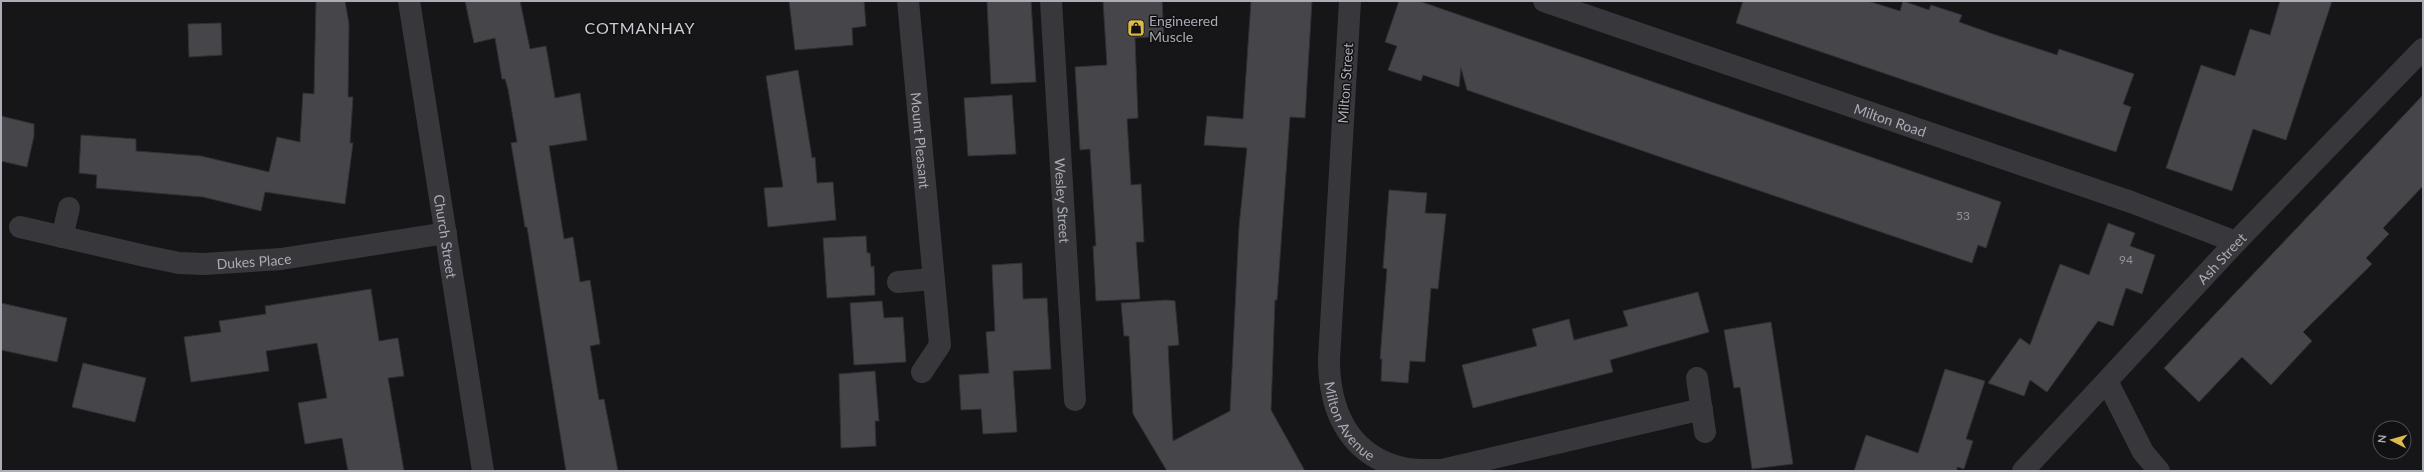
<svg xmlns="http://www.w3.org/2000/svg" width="2424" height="472" viewBox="0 0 2424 472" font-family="Lato,sans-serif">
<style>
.building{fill:#46464a;stroke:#313034}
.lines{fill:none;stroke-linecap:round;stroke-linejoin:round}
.minor{stroke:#38383c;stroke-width:22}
.tertiary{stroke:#38383c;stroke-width:22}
.labels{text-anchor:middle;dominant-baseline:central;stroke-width:3;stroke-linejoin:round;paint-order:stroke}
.number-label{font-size:12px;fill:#91929b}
.poi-label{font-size:14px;fill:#aaacb6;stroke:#111113;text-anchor:start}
.street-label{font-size:14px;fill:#aaacb6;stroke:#111113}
.quarter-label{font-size:16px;letter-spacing:1px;fill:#caccd3;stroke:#111113}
</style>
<rect width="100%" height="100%" fill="#161618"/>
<g class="building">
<polygon points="316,1 345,1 349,24 348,97 353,97 350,143 353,143 345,204 265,192 261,211 203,197 96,188 97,175 79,173 81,135 136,139 136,151 201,156 269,172 277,137 300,142 303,93 314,94"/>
<polygon points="465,1 520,1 530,49 546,46 555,98 580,93 587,140 549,146 564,239 573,237 580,282 590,280 600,344 590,346 599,400 604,399 618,471 566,471 527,227 525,227 511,143 517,142 508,89 505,79 502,79 495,38 474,43"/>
<polygon points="789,1 864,1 866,26 852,28 853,45 795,50"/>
<polygon points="987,1 1031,1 1036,82 991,84"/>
<polygon points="1103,1 1162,1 1164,36 1135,38 1138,118 1127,119 1131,185 1141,184 1144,242 1136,242 1140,299 1096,301 1093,246 1096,246 1090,149 1080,150 1075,67 1107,65"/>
<polygon points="1251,1 1312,1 1305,118 1290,117 1277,300 1275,300 1271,410 1305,471 1167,471 1133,414 1129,336 1124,336 1121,303 1166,300 1175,301 1179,345 1168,346 1173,441 1230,411 1239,227 1247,148 1204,145 1207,116 1243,119"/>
<polygon points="1399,1 1419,1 2001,202 1986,248 1978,245 1972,263 1672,161 1467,90 1461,68 1459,87 1423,75 1421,81 1388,70 1397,46 1385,42"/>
<polygon points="1743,1 1868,1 1900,11 1903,1 1929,10 1931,5 1962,15 1959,22 1993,34 2057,55 2059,49 2134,74 2123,104 2131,107 2116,152 1736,23"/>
<polygon points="2280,1 2332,1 2286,140 2253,129 2232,191 2166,168 2201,65 2235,76 2250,29 2270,35"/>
<polygon points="221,23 222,55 189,57 188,24"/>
<polygon points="798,70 812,158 815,157 817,183 833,182 836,220 768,227 764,188 783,187 766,76"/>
<polygon points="1012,95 1016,154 968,156 964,98"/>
<polygon points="2423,95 2423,186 2383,228 2389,234 2366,258 2372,264 2303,332 2312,341 2271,385 2242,357 2199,402 2164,368"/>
<polygon points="1,116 34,124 34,136 27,167 1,161"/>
<polygon points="1389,190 1427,193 1425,213 1446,214 1438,289 1431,288 1425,362 1410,361 1408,383 1381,381 1382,359 1380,359 1387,269 1383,268"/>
<polygon points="2108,223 2135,233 2130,246 2155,255 2142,294 2126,288 2113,326 2098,321 2047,392 2030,380 2024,396 1988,383 2020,338 2030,345 2060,264 2089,275"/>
<polygon points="866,236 867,253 870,253 871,267 874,266 875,295 827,298 823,238"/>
<polygon points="1022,263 1023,299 1047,298 1051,369 1013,371 1017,432 983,434 981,409 961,410 959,375 989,373 986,332 995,331 992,265"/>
<polygon points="371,289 379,341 398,338 404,376 388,378 404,471 348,471 342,438 305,444 298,403 327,398 317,343 266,351 269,371 191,382 184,337 221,332 219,321 266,314 265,306"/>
<polygon points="1698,292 1709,332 1610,360 1613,372 1473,408 1462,365 1537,346 1532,329 1569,319 1574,340 1628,326 1623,311"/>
<polygon points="882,301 884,318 903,317 906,362 854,365 850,303"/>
<polygon points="1,303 67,318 57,362 1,350"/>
<polygon points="1771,322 1793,464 1752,469 1740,387 1734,388 1724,330"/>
<polygon points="83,363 146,378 135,422 72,407"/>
<polygon points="1945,369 1985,381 1966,439 1973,441 1964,469 1957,467 1957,471 1854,471 1866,435 1918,453"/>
<polygon points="875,371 879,421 875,421 876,446 841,448 839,374"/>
</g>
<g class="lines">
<g class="minor">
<path id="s1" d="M908 1 940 345 922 372"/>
<path id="s2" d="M1051 1 1075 400"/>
<path id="s3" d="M1350 1 1329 359C1329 408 1347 453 1399 467 1412 471 1428 470 1442 470L1702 409"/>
<path id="s4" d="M1544 1 2131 202 2236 242"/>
<path id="s5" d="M20 227 145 256 179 263 204 264 281 259 446 233"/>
<polyline points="62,237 69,208"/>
<polyline points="898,282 933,279"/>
<polyline points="1697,378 1705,432"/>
<polyline points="2107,381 2143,452 2159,471"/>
<path id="s6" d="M2023 471 2236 242 2423 49"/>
</g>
<path class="tertiary" id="s7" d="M409 1 483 471"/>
</g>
<defs>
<symbol id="shop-square" viewBox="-11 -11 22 22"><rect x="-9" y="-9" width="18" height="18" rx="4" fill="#dbbc4b" stroke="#111113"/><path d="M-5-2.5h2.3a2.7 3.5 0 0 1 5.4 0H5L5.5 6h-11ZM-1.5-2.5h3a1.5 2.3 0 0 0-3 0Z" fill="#111"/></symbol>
</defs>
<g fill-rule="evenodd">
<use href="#shop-square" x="1126" y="18" width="20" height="20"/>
</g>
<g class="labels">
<g class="number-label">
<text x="1963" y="215">53</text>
<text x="2126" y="259">94</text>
</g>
<g class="poi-label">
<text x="1149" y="20">Engineered<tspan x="1149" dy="16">Muscle</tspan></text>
</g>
<g class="street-label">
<text transform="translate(1345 83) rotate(-86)">Milton Street</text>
<text stroke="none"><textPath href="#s4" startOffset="366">Milton Road</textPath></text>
<text stroke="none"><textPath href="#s1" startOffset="140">Mount Pleasant</textPath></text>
<text stroke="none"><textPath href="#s2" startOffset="200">Wesley Street</textPath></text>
<text stroke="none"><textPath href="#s7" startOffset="238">Church Street</textPath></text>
<text stroke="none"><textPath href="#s6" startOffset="291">Ash Street</textPath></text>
<text stroke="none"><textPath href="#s5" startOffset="238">Dukes Place</textPath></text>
<text stroke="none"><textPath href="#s3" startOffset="426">Milton Avenue</textPath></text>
</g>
<g class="quarter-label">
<text x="640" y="27">COTMANHAY</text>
</g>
</g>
<rect width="2424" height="472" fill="none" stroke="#aaacb6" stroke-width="4"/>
<g transform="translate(2392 440) rotate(276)"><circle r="19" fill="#111113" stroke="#4e4f54"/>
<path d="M0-3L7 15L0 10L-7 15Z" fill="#dbbc4b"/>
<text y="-6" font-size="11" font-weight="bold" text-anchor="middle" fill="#aaacb6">N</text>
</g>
</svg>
